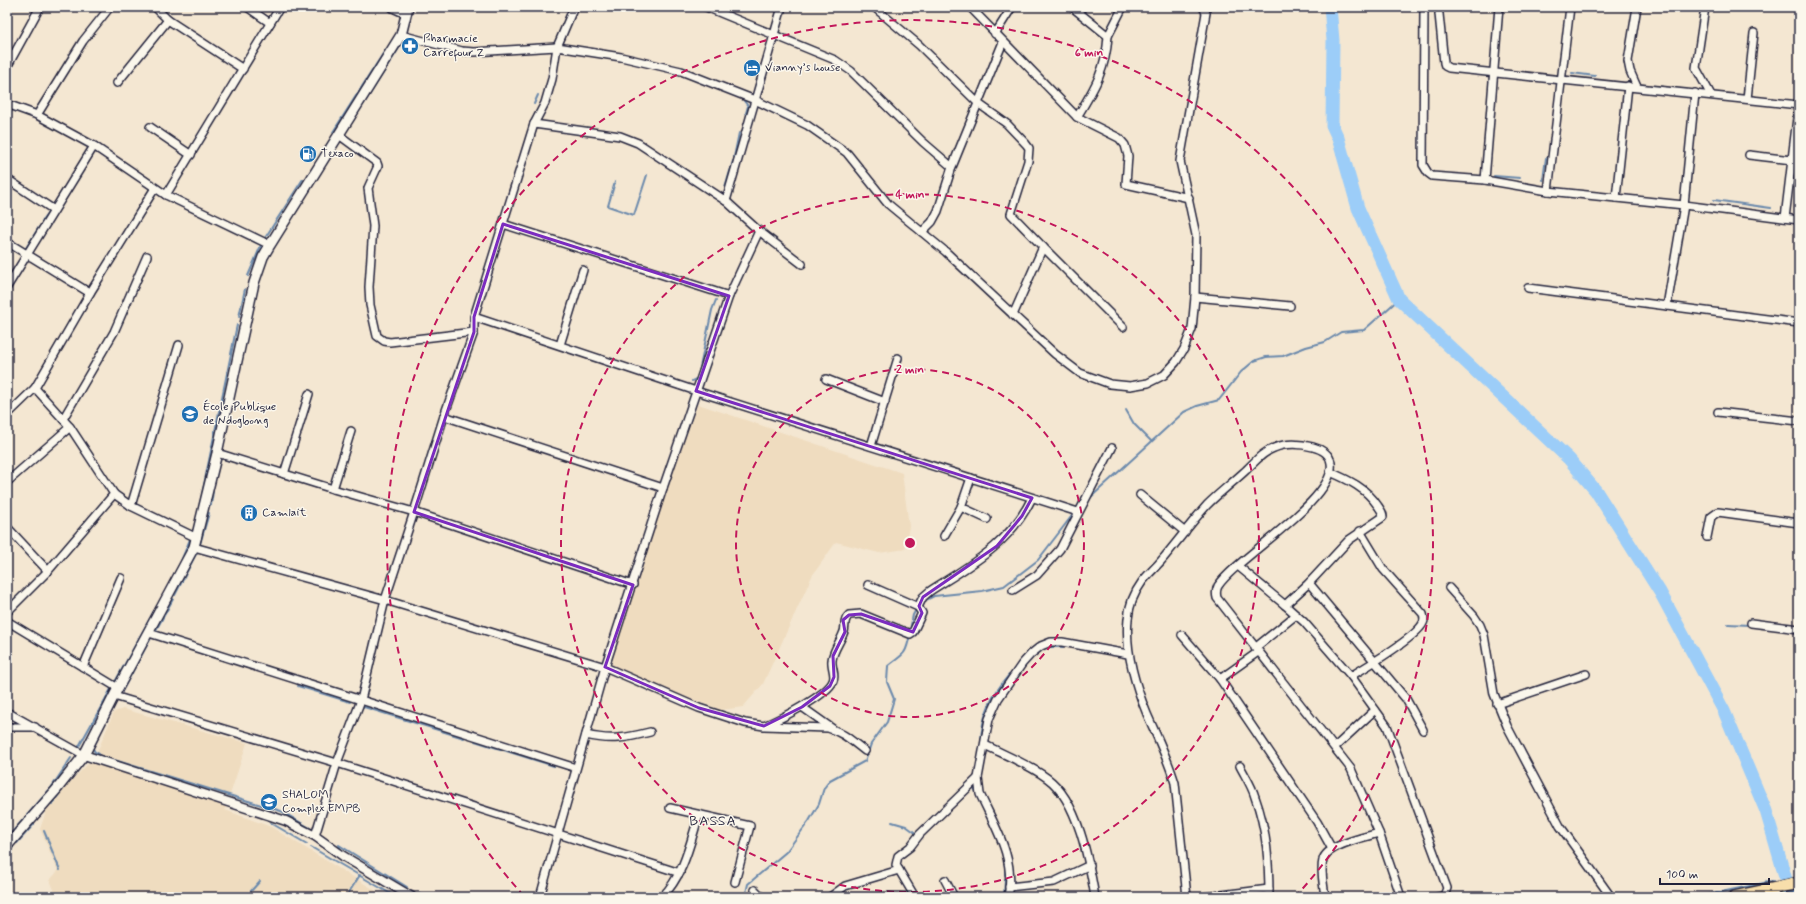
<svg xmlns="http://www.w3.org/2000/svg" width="1806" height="904" viewBox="0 0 1806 904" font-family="Mynerve,sans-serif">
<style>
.built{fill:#efdcbf}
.green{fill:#bfedab;stroke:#708873}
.water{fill:#9ccdf8;stroke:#6b89ac}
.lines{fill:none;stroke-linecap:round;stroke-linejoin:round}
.stream{stroke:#6b89ac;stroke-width:2}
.river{stroke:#9ccdf8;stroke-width:13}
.minor-casing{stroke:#22223b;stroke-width:10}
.tertiary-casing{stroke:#22223b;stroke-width:11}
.secondary-casing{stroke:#22223b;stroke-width:12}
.primary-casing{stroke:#22223b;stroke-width:14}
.minor{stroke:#fbf7ec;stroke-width:7}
.tertiary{stroke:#fbf7ec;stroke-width:8}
.secondary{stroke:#fbf7ec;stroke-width:9}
.primary{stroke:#f8deab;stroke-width:11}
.marked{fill:none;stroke:#7b2cbf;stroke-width:3;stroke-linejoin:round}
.ring{fill:none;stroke:#c2185b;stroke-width:2;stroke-dasharray:7 5}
.labels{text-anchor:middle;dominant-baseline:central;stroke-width:3;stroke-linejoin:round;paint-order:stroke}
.poi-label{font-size:12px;fill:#22223b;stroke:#fbf7ec;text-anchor:start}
.quarter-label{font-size:14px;letter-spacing:1px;fill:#22223b;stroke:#fbf7ec}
.centre{fill:#c2185b;stroke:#fbf7ec;stroke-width:2}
.ring-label{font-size:12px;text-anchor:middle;font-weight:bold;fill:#c2185b;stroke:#fbf7ec;stroke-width:3;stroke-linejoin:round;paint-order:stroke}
</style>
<rect width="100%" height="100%" fill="#f4e7d2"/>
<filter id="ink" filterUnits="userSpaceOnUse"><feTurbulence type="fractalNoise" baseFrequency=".025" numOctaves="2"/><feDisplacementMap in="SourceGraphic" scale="8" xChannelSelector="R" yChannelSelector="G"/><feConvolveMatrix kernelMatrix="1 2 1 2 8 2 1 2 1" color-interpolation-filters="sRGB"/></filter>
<g filter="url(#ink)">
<g class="built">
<polygon points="698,404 902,473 909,526 905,549 879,553 836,542 812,576 763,684 743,707 721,710 610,669 663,495"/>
<polygon points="123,709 247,743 225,810 271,827 386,897 57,897 50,880 58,871 40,829 49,803 95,757 114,712"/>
</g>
<polygon class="green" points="1799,887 1799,897 1769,897 1768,895"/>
<polygon class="water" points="1794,888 1795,897 1784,897 1783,891"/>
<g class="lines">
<g class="stream">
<polyline points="1572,73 1595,76"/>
<polyline points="744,101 748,106 746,113"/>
<polyline points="534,104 538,95"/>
<polyline points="363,105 401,45"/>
<polyline points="333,132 386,49"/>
<polyline points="734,157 739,133"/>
<polyline points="1494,176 1520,178"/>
<polyline points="1543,180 1546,158"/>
<polyline points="615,182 608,206 634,215 647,175"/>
<polyline points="725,188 733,161"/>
<polyline points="1714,200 1771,208"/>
<polyline points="42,221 50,210"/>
<polyline points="265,238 303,179"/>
<polyline points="26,248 39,227"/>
<polyline points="248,276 262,243"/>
<polyline points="239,317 245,289"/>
<polyline points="901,361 902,356"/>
<polyline points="692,381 696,379 698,377 712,310 716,300"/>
<polyline points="1126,410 1134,424 1151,441"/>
<polyline points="1090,498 1184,412 1197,406 1219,400 1241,372 1254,361 1266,357 1283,356 1306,347 1325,342 1341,332 1364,330 1399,299"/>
<polyline points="200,504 237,325"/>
<polyline points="211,505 213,491"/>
<polyline points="193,532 195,526"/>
<polyline points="200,544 209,513"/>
<polyline points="179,566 191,537"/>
<polyline points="175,595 197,552"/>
<polyline points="924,601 934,596 982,591 1004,586 1038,560 1074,513"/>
<polyline points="159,603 162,597"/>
<polyline points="1728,624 1750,625"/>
<polyline points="156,630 173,599"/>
<polyline points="910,630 913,615 917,608"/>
<polyline points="1047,647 1063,647"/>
<polyline points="1012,672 1016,667"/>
<polyline points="115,682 154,611"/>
<polyline points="298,686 350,702"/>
<polyline points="121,693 152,636"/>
<polyline points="364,707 464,738"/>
<polyline points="475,741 554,766"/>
<path d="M981 743C981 716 992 695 1009 675"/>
<polyline points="92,747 95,752 99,754"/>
<polyline points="78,748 111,689"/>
<polyline points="98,755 281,811 310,828"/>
<polyline points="973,785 977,795"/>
<polyline points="52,804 70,779"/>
<polyline points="892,822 906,826 917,834"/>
<polyline points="271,823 307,844"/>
<polyline points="44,831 60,870"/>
<polyline points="7,838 51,788 71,758"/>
<polyline points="17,843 34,824"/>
<polyline points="311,847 396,897"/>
<polyline points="341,851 339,845 407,887"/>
<polyline points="7,854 13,847"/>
<polyline points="1005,869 1005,875"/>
<polyline points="251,891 260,881"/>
<polyline points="419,894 425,897"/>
<polyline points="246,897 249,893"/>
<polyline points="346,897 360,875"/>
<path d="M745 897 748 884 786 852 809 821 819 804 824 788 830 780 865 761 871 744 887 722 894 699 887 682 888 666C904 653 905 657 910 635"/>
<polyline points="1004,897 1005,879"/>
<polyline points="1698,897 1773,881"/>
</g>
<polyline class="river" points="1330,7 1333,40 1332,125 1338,138 1358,208 1399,299 1569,459 1596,491 1660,592 1724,711 1766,811 1791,897"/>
<defs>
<g id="minor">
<polyline points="155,7 168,20 243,69"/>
<polyline points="247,7 270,23"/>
<polyline points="706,7 835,60 851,71 923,142 952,167"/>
<polyline points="874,7 919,45 979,104 1007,124 1026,144 1029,148 1028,161 1011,214 1043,247"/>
<polyline points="970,7 1077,117 1119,138 1125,145 1128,156 1126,184 1189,198"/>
<path d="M1072 7 1108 36C1106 70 1094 89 1077 117"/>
<polyline points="1424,7 1423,165 1428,173 1432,176 1485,180 1548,191 1684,205 1799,220"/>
<polyline points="1705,7 1696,68 1711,95"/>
<polyline points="1439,14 1444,63 1445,66 1449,68 1799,105"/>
<polyline points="995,34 1012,7"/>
<polyline points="401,35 462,51 474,52 557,47 621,57 681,71 755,100 807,125 847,153 888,204 946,252 1055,354 1080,373 1110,384 1130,386 1148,383 1164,375 1176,362 1184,349 1192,329 1195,297 1196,235 1180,161 1206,13 1203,7"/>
<polyline points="1108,36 1123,7"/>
<polyline points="7,67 40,7"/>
<polyline points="117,83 168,20"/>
<polyline points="1637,87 1630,71 1628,61 1637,7"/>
<polyline points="1747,99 1754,33"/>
<polyline points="7,104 37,115 94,146 166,195 270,245"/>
<polyline points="37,115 83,41 110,7"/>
<polyline points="534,124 620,136 638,143 726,201 759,231 802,264"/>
<polyline points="150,127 191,155"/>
<polyline points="339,135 377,163 378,166 368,188 373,226 369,287 370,305 377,336 384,341 390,342 474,332"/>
<polyline points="1749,155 1792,160"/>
<polyline points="7,179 54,210"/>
<polyline points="1485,180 1499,7"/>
<polyline points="1548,191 1570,7"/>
<polyline points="166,195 280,7"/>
<polyline points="1616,198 1628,86"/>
<polyline points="726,201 782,7"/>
<polyline points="1785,218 1799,101"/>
<polyline points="503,224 729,296"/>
<polyline points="922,232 932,222 938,211 952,167 1003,42"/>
<polyline points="7,242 90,293"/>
<polyline points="7,287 94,146"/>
<polyline points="1528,288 1799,323"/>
<polyline points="1195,297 1290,306"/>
<polyline points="1667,306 1684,205 1695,93"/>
<polyline points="1013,315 1043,247 1123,327"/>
<polyline points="474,317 696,391 1078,512"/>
<polyline points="560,345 583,270"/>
<polyline points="826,379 885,402"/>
<polyline points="35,388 70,427 114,494"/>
<polyline points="1718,412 1799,421"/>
<polyline points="7,415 35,388 90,293 155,188"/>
<polyline points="444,416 663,488"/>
<polyline points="63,419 114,332 147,256"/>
<polyline points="871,446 898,358"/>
<polyline points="217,453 333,489 414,512 633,585"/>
<polyline points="284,474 309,394"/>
<polyline points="7,482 70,427"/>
<polyline points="333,489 351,431"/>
<polyline points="1140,495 1185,532"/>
<polyline points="131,506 179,345"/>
<polyline points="961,507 987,519"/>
<polyline points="7,527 48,571"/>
<polyline points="944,536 961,507 971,478"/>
<polyline points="1707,537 1711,517 1718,512 1799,523"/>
<path d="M194 547 385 600 605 667 699 708 745 723 764 726 828 728C843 732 853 742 865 751"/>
<polyline points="1238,566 1285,605 1304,622 1351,676 1387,726 1447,888 1444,896 1438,897"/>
<polyline points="1309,583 1406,699 1423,730"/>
<polyline points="1449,588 1474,616 1480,625 1484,635 1494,694 1507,726 1560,826 1611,897"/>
<polyline points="1013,590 1037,575 1060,549 1112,448"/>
<path d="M1285 605 1309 583 1349 540 1383 517C1383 512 1381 510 1378 506 1366 488 1349 480 1330 472"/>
<path d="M918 607 923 597 930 591C972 564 1009 545 1032 498"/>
<polyline points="7,612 48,571 114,494 131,506 197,538"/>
<polyline points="7,621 118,688"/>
<polyline points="1751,623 1799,629"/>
<polyline points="149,633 576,768"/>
<polyline points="1182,635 1220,679 1317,822 1332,849"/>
<polyline points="1255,648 1296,615"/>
<polyline points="83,667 121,578"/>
<path d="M1351 676C1366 667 1417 637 1423 623 1425 620 1424 618 1423 614L1383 569 1360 531"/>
<polyline points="1220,679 1258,652"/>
<polyline points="114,696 337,763 680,873"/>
<polyline points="1497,704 1586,674"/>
<polyline points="802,707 833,729"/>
<polyline points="7,712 84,755"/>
<path d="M766 725C780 719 828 695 833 681 836 675 831 667 832 660 833 651 840 642 843 634 847 627 842 621 849 615L861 614 910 634 913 632 922 613 918 607 868 585"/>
<polyline points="7,727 35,727"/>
<path d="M586 735C611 741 626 738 650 732"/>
<path d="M985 745C1005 755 1028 764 1047 778 1078 800 1089 861 1095 897"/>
<polyline points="1335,747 1375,710"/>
<path d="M1240 766C1245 776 1252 786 1255 797 1267 830 1269 862 1269 897"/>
<polyline points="670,808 750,826 735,882"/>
<polyline points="315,836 337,763 361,700 385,600 414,512 444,416 474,332 474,317 534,124 545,103 552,79 557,47 574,7"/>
<polyline points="945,880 954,897"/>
<polyline points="1009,887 1054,882 1090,865"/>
<polyline points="1773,889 1775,897"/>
<polyline points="755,890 762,897"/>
<polyline points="540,897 605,667 663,488 729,296 759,231"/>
<path d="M662 897C684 875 690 843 699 815"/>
<polyline points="830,897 845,886 899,870"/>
<polyline points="915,897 896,865 898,856 910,847 920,834 978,778"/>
<path d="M1008 897C1016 858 995 827 980 794L978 778 989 719 998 699 1022 664 1031 654 1041 646 1051 642H1062L1128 654"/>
<path d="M1187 897 1175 783C1168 759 1157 737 1147 714 1135 685 1125 650 1128 619 1129 606 1134 593 1142 582 1147 575 1155 568 1161 561 1177 542 1191 523 1207 505 1218 494 1232 483 1244 472 1253 464 1262 452 1274 448 1286 443 1301 444 1313 447 1321 449 1330 454 1331 463 1337 499 1237 557 1218 586 1216 590 1216 594 1217 598L1351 769 1379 833 1401 897"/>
<polyline points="1205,897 1269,889"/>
<path d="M1325 897C1324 886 1320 871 1323 860 1326 845 1365 837 1379 833"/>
</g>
<polyline id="tertiary" points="84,755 286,821 315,836 343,856 412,897"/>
<g id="secondary">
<polyline points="393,7 406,13"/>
<polyline points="7,846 57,789 84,755 118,688 194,547 217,453 254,283 263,257 270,245 401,35 408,7"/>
</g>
<polyline id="primary" points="1734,897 1799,883"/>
</defs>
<use href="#minor" class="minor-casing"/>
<use href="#tertiary" class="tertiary-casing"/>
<use href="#secondary" class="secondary-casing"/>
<use href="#primary" class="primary-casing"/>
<use href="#minor" class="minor"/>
<use href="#tertiary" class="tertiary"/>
<use href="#secondary" class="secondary"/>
<use href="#primary" class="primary"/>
</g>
</g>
<path class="marked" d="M503 224 729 296 696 391 1032 498 1022 516 997 546 923 597 919 606 922 613 913 632 861 614 849 615 843 620 845 632 833 656 834 677 830 686 802 707 764 726 699 708 605 667 633 585 414 512 474 332V317Z"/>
<g class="ring">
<circle cx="910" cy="543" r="174"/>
<circle cx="910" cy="543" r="349"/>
<path d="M524 896A523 523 0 1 1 1296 896"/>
</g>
<defs>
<symbol id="pharmacy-disc" viewBox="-11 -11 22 22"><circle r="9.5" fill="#1f6fb2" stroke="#fbf7ec"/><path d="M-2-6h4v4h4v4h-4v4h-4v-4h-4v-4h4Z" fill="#fff"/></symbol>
<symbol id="hotel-disc" viewBox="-11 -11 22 22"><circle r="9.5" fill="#1f6fb2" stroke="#fbf7ec"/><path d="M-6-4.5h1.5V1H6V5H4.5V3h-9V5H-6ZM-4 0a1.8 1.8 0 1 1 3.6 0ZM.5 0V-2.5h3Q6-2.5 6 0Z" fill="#fff"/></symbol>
<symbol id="fuel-disc" viewBox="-11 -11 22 22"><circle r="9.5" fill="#1f6fb2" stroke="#fbf7ec"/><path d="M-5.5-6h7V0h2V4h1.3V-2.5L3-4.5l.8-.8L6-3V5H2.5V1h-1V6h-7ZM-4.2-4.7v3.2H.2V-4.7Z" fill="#fff"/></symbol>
<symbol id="school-disc" viewBox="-11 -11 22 22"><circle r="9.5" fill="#1f6fb2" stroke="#fbf7ec"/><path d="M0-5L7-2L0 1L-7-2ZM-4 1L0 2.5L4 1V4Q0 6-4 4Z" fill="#fff"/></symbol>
<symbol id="building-disc" viewBox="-11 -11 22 22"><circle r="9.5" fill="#1f6fb2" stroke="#fbf7ec"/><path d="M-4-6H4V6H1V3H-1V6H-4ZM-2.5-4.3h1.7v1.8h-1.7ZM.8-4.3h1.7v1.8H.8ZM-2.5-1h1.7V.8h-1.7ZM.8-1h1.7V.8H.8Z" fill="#fff"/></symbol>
</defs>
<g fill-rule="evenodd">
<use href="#pharmacy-disc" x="400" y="36" width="20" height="20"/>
<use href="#hotel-disc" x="742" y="58" width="20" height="20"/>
<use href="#fuel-disc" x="298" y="144" width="20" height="20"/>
<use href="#school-disc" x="180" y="404" width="20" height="20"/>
<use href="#building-disc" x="239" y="503" width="20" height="20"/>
<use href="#school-disc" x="259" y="792" width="20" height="20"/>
</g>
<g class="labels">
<g class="poi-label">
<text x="423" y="39">Pharmacie<tspan x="423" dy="14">Carrefour Z</tspan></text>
<text x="765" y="68">Vianny’s house</text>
<text x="321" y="154">Texaco</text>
<text x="203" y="407">École Publique<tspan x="203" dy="14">de Ndogbong</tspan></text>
<text x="262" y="513">Camlait</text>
<text x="282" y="795">SHALOM<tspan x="282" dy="14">Complex EMPB</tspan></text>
</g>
<g class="quarter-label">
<text x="713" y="821">BASSA</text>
</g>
</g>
<circle cx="910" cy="543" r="6" class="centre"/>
<g class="ring-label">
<text x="1089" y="56">6 min</text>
<text x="910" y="198">4 min</text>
<text x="910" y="373">2 min</text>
</g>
<rect width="1806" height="904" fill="none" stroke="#fbf7ec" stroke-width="24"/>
<rect x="12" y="12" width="1782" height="880" fill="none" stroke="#22223b" stroke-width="1.5" filter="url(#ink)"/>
<path d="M1660 878v6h109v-6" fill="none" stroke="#22223b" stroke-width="2"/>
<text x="1666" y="878" font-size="12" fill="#22223b" stroke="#fbf7ec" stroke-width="3" paint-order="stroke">100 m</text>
</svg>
